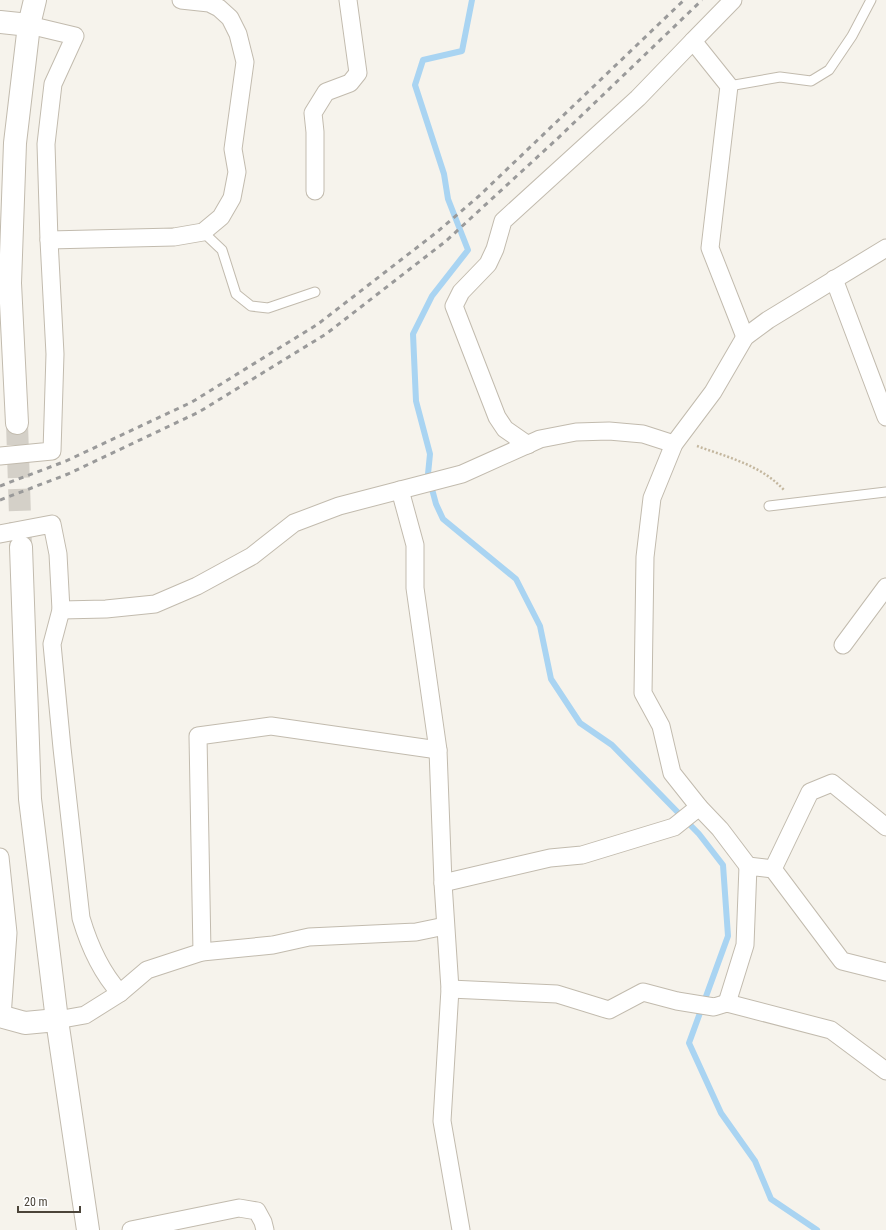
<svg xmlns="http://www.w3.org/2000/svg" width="886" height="1230" viewBox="0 0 886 1230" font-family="'Roboto Condensed',sans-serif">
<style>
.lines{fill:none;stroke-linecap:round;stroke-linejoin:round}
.stream{stroke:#a9d4f2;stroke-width:6}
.tertiary-tunnel{stroke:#d4d0c8;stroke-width:22;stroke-dasharray:22 11;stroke-linecap:butt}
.service-casing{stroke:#c2bbae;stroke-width:11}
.minor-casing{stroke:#c2bbae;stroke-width:19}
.tertiary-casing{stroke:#c2bbae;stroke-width:24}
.path{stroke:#c4b79f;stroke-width:2.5;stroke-dasharray:2 2;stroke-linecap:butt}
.service{stroke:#fff;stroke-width:9}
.minor{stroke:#fff;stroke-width:17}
.tertiary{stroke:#fff;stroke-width:22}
.rail{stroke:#9a9a9a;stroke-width:3;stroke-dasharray:5 5;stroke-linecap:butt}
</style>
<rect width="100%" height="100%" fill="#f6f3ec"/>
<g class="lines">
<polyline class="stream" points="472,0 462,51 423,60 415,85 444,174 448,199 468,250 432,296 413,334 416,401 430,454 428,474 436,504 443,519 516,579 540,626 551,679 580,723 612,745 699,834 723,865 728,936 689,1043 721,1113 755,1161 771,1199 817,1230"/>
<polyline class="tertiary-tunnel" points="17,423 21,547"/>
<defs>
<g id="service">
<polyline points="729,86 780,77 811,81 829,70 852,36 871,0"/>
<polyline points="203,232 222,250 236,294 251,306 268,308 315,292"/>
<polyline points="769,506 886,492"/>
</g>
<g id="minor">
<polyline points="733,0 693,41 729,86 710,248 745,337"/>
<polyline points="315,191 315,132 313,113 326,92 350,83 358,73 348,0"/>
<polyline points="49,240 174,237 203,232 221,217 232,198 237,172 233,149 245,62 238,34 230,18 219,8 209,3 181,0"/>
<polyline points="834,279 886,417"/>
<polyline points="528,445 505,429 497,417 454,306 461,292 488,264 495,249 503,221 638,98 693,41"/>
<polyline points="0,456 52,451 55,354 49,240 46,144 53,84 75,36 29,25"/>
<polyline points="400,490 415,545 415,588 438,750 443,883 450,989 442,1121 461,1230"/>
<path d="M0 534 52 524 58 554 61 610 52 644 62 748 81 918C89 945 100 971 120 993L85 1015 57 1020"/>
<polyline points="61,610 106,609 155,604 197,586 252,556 294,523 339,506 462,474 540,439 576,432 609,431 643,434 674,444"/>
<polyline points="843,645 886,587"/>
<polyline points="0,857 8,933 2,1017"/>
<polyline points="748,866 720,829 699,807 672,773 661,726 643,693 645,557 652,498 674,444 713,392 745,337 768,320 886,248"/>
<polyline points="773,869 842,961 886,972"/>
<polyline points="443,883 550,858 582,855 674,827 699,807"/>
<polyline points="202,952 198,736 271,726 438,750"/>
<polyline points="450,989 557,994 609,1010 643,992 677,1001 714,1007 727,1003 831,1030 886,1071"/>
<polyline points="120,993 147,970 202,952 273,945 309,937 416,932 445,926"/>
<polyline points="727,1003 745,945 748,866 773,869 810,792 832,783 886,827"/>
<polyline points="131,1230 239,1208 257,1211 263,1222 265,1230"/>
</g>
<g id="tertiary">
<polyline points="0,22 29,25"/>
<polyline points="17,423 10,283 15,143 29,25 35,0"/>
<polyline points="21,547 30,799 57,1020"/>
<polyline points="0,1016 25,1023 57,1020 88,1230"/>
</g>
</defs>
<use href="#service" class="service-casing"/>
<use href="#minor" class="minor-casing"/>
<use href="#tertiary" class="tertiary-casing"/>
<path class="path" d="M697 446C727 457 761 465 784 490"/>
<use href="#service" class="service"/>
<use href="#minor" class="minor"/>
<use href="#tertiary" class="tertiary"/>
<g class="rail">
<polyline points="0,486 66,461 192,402 318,324 437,232 479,196 684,0"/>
<polyline points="0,500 68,474 199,412 326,334 446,241 557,139 702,0"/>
</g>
</g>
<path d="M18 1206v6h62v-6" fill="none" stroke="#4b4439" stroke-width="2"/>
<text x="24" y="1206" font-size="12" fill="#4b4439" stroke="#ffffff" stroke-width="3" paint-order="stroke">20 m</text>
</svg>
